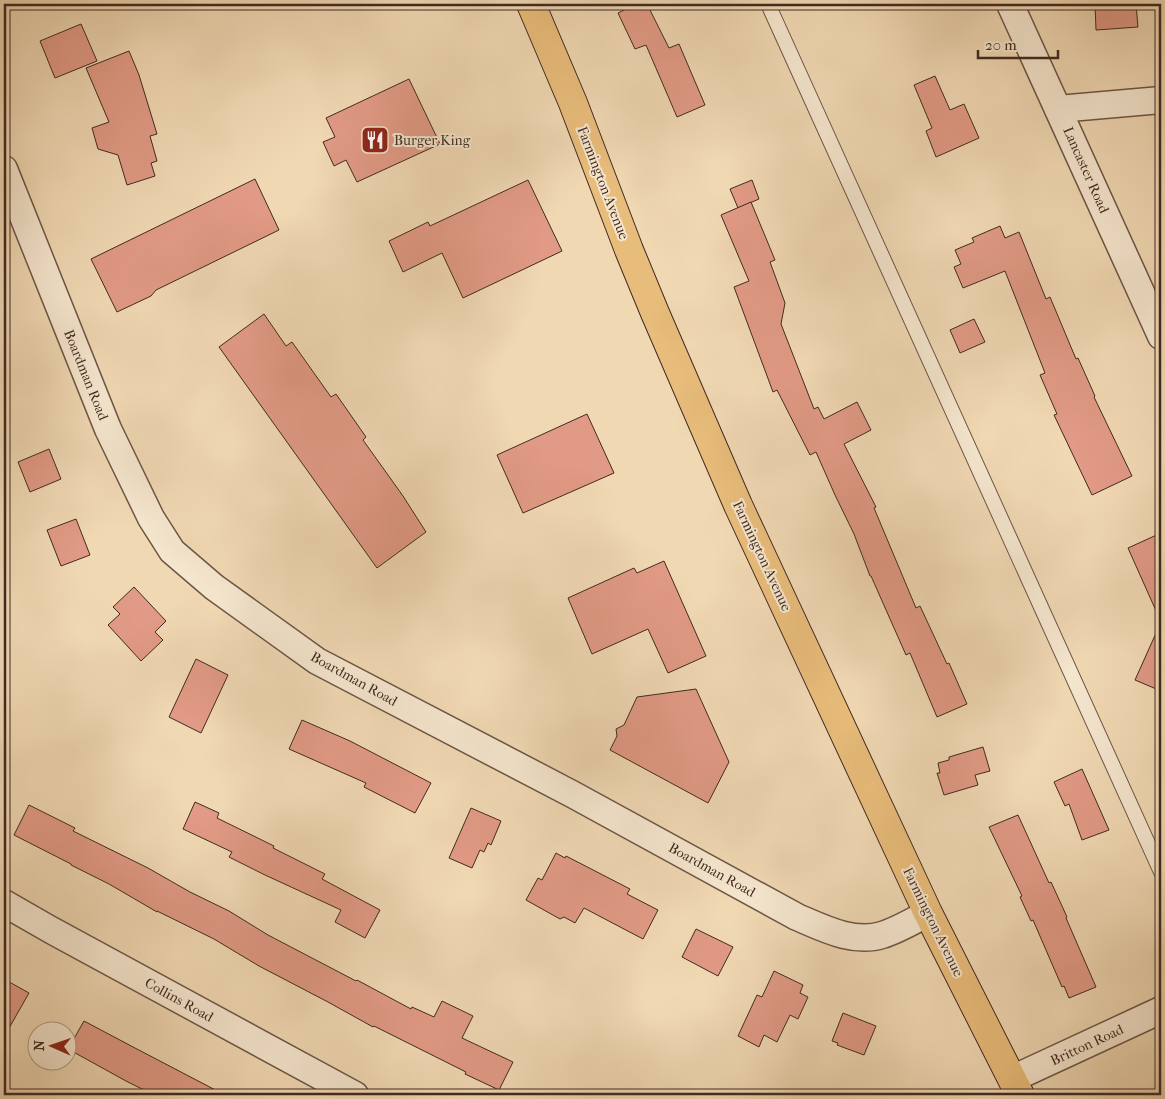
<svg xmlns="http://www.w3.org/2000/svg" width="1165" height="1099" viewBox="0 0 1165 1099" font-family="'IM FELL French Canon',serif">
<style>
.building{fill:#e19a85;stroke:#412a22}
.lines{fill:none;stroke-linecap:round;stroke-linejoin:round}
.service-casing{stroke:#6d5646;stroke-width:16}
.minor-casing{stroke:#6d5646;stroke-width:29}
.trunk-casing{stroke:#412a22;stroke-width:30}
.service{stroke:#f5e6ce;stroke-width:14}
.minor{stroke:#f5e6ce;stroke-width:26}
.trunk{stroke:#e8bc7a;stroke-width:28}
.labels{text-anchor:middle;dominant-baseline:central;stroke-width:4;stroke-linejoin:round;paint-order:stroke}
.poi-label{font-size:14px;fill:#412a22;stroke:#f5e6ce;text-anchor:start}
.street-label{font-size:14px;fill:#412a22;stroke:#f5e6ce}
</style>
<rect width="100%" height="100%" fill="#f0d8b3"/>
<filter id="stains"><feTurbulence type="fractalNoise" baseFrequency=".004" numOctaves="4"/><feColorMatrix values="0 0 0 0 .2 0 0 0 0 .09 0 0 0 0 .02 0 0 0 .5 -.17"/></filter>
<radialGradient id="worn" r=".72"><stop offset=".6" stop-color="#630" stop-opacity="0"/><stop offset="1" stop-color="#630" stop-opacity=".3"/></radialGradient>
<g class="building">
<polygon points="636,4 647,4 669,48 679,44 705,105 677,117 646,45 635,49 618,13"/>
<polygon points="1095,4 1136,4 1138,27 1096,30"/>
<polygon points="81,24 97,61 55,78 40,41"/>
<polygon points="129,51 139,75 157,134 150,136 157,161 151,163 155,176 127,185 118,155 98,149 92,128 109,122 86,68"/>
<polygon points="935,76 950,110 964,104 979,138 936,157 926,131 932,128 914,85"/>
<polygon points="409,79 440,144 357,182 346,160 334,166 323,142 335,137 326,118"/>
<polygon points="255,179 279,230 156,290 151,296 117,312 91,259"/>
<polygon points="528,180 562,251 463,298 442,253 403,272 389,241 428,222 430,226"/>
<polygon points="752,180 759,199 738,208 730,189"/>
<polygon points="751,202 775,260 770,262 785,303 781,324 814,409 818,407 824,419 857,402 871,430 844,444 876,507 874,508 916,608 920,606 947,664 949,663 967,704 937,717 910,653 906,655 871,576 870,576 854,534 835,495 816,452 810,455 777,390 773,392 734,287 749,281 721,215"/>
<polygon points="1000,226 1005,238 1019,232 1046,299 1050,297 1076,359 1078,358 1095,396 1094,397 1132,476 1092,495 1054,415 1057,414 1040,375 1045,373 1005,271 963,288 954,267 961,264 955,250 974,242 972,238"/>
<polygon points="264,314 286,346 292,342 331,397 336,394 366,437 363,440 403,496 426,532 377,568 219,347"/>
<polygon points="974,319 985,342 960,353 950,330"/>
<polygon points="587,414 614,473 523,513 497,455"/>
<polygon points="49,449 61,479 30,492 18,462"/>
<polygon points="76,519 90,555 61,566 47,530"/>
<polygon points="1161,533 1161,691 1135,680 1161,622 1128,548"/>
<polygon points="664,561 706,656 668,673 648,629 592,654 568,598 634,568 637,573"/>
<polygon points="134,587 166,621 155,632 163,640 141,661 108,625 120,614 113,607"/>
<polygon points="196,659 228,675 201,733 169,717"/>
<polygon points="696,689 729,762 708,803 610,750 617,736 616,729 624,725 637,697"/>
<polygon points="302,720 350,741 431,783 415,813 364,787 366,783 289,749"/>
<polygon points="983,747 990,771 975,775 978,785 944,795 937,773 940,773 938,763 949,760 949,757"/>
<polygon points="1082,769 1109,830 1082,840 1069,804 1065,806 1054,782"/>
<polygon points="195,802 219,813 217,818 274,846 273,848 325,874 322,879 380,910 365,938 335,922 341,910 265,875 229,857 232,852 183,829"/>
<polygon points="29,805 75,828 73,831 148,868 190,892 229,911 268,935 356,981 357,980 411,1009 412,1007 434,1017 442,1001 473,1016 462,1038 513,1062 499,1090 465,1074 466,1072 374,1026 373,1027 328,1002 259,966 214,939 157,911 157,912 109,884 71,865 71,864 14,835"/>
<polygon points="471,808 501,821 491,845 488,843 484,852 480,850 472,868 449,858"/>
<polygon points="1018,815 1049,883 1051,882 1067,917 1066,918 1096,987 1069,998 1064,986 1062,987 1033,920 1031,921 1020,897 1022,896 989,827"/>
<polygon points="556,853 565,858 566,856 630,889 627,894 658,910 643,939 584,908 575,923 564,917 560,919 526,900 538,878 542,880"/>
<polygon points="696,929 733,947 718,976 682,957"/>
<polygon points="774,971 803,985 800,993 808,997 798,1019 790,1015 777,1042 764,1035 759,1047 738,1036 757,995 762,997"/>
<polygon points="4,979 29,993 4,1037"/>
<polygon points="843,1013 876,1026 864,1055 837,1045 838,1043 832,1041"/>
<polygon points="84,1021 135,1048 225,1095 154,1095 126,1081 68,1049"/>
</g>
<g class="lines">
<defs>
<polyline id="service" points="768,4 1161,872"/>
<g id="minor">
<polyline points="1010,4 1161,336"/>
<polyline points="1058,109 1161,100"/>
<path d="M4 169 108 429 151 518 172 551 214 587 317 661 572 794 797 917C823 928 853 944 882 935 898 930 913 921 928 913"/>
<polyline points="4,903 51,930 355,1095"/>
<polyline points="1012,1079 1161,1010"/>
</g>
<polyline id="trunk" points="531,4 573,103 629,250 655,313 738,505 928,913 1020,1095"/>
</defs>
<use href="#service" class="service-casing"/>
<use href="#minor" class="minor-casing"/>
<use href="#trunk" class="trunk-casing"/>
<use href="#service" class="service"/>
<use href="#minor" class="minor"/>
<use href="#trunk" class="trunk"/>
</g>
<defs>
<symbol id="restaurant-square" viewBox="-11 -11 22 22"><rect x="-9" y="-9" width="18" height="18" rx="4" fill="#8f2418" stroke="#f5e6ce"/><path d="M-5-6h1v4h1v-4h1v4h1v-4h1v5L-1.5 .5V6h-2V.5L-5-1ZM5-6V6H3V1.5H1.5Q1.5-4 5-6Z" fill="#fff"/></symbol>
</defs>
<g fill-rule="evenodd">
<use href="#restaurant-square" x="359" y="124" width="32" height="32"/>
</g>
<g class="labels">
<g class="poi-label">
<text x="394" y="140">Burger King</text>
</g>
<g class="street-label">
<text transform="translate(1086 170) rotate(66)">Lancaster Road</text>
<text transform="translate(603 183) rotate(69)">Farmington Avenue</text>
<text transform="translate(86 375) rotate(68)">Boardman Road</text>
<text transform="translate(762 556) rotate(65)">Farmington Avenue</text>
<text transform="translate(354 679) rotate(29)">Boardman Road</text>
<text transform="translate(712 870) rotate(29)">Boardman Road</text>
<text transform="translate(933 922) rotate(64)">Farmington Avenue</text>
<text transform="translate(179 1000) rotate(29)">Collins Road</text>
<text transform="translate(1087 1045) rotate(-25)">Britton Road</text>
</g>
</g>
<rect width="1165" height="1099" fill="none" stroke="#f0d8b3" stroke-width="20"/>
<rect x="5" y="5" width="1155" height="1089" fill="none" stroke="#412a22" stroke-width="2.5"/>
<rect x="10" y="10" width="1145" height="1079" fill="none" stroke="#412a22"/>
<g transform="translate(52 1046) rotate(272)"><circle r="24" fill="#f5e6ce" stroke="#ad9b89"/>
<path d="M0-4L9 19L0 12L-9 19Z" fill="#8f2418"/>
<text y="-8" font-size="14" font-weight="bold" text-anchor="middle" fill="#412a22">N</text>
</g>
<path d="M978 50v8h80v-8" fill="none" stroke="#412a22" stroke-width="2.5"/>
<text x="985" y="50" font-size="15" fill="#412a22" stroke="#f5e6ce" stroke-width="4" paint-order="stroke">20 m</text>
<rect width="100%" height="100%" filter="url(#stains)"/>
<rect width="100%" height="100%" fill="url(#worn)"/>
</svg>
